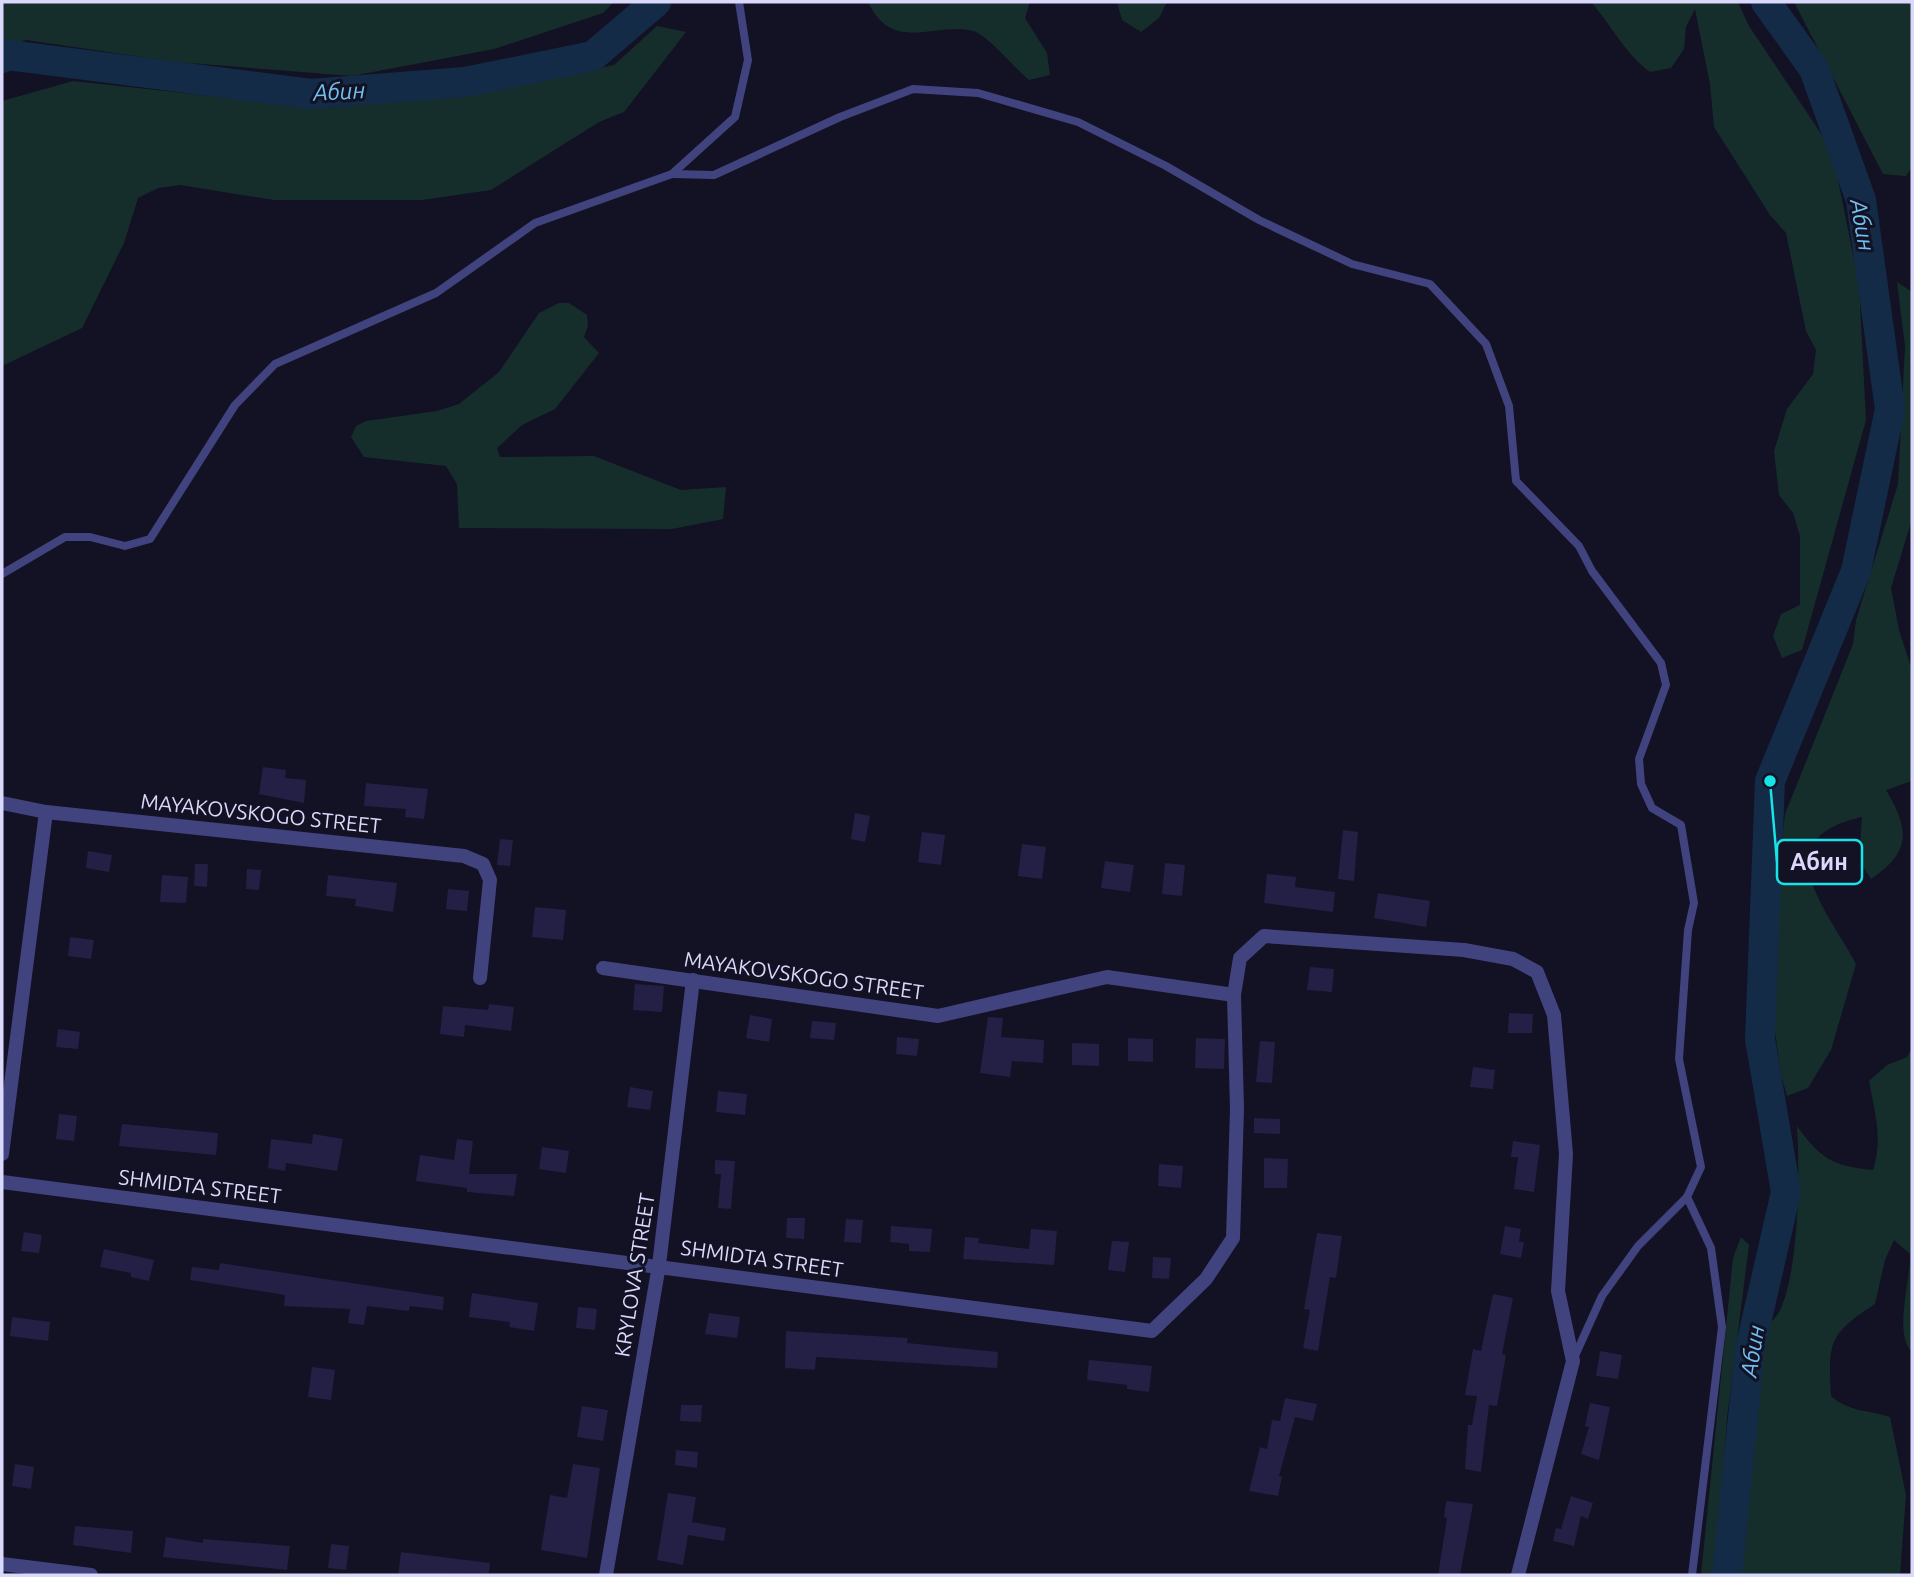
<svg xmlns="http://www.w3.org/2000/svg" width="1914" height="1577" viewBox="0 0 1914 1577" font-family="Ubuntu,sans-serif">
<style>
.green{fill:#152e2b}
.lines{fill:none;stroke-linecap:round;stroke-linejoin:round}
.river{stroke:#132b46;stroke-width:30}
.building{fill:#241f44}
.service{stroke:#41437f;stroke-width:8}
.minor{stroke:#41437f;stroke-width:14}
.labels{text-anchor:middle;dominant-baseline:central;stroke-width:6;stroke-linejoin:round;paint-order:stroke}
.street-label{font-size:21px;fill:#dad8fb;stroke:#131124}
.water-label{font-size:23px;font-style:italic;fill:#70c0f1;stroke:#131124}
.leader{fill:none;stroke:#17e4e9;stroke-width:2.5}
.callout-dot{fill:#17e4e9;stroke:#131124;stroke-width:2.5}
.callout{fill:#131124;stroke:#17e4e9;stroke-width:2.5}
.callout-label{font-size:23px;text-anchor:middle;font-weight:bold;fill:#dad8fb}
</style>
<rect width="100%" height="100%" fill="#131124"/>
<g class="green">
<polygon points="2,2 614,2 603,13 494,49 352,76 176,62 26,40 2,48"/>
<path d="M868 2H1030L1025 18 1047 53 1050 75 1029 80C1014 68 988 35 973 31 936 21 893 55 868 2Z"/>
<polygon points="1117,2 1167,2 1159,18 1141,32 1122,20"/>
<path d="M1591 2H1738L1749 26 1832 150 1859 284 1866 420 1802 650 1782 658 1773 636 1781 614 1800 605V536L1793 513 1779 495 1774 451 1787 409 1813 374 1816 350 1806 331 1786 233 1770 215 1714 127 1710 84 1695 9 1686 27 1684 49 1671 68 1650 72C1625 54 1612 26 1591 2Z"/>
<polygon points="1794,2 1912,2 1912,167 1906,176 1883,174"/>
<polygon points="657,26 686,32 624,112 599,122 491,190 422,200 274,200 180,185 158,188 138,198 124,243 82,328 2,366 2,101 73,81 322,108 468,96 614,65"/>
<path d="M1897 282 1912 292V519L1891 588 1899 630 1912 670V781L1886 790C1910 830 1911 852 1871 879L1859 860 1862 817C1762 839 1827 909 1856 964L1831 1050 1808 1088 1787 1096 1781 1075 1771 1003 1777 886 1785 814 1853 644 1856 620 1898 484 1905 346Z"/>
<polygon points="559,303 569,303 587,315 588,326 584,337 599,353 555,409 522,425 497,448 500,457 594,456 681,490 726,487 723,519 672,529 459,528 457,484 446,466 364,457 351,437 356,426 366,421 437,411 459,404 499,372 539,313"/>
<path d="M1912 1048V1352C1893 1334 1911 1280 1910 1254L1894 1240 1885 1260 1875 1304C1829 1334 1828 1341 1831 1396 1851 1413 1866 1409 1890 1417L1906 1495 1900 1575H1735L1765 1329C1770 1323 1778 1316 1781 1308 1799 1267 1800 1172 1797 1126 1821 1159 1832 1166 1873 1170 1883 1138 1875 1114 1869 1081L1887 1065 1907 1057Z"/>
<polygon points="1741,1237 1749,1245 1727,1418 1717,1575 1701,1575 1733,1258"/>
</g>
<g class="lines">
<g class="river">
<polyline points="2,58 8,55 311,94 465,82 593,56 656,2"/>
<polyline points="1727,1575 1750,1349 1786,1192 1760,1039 1770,781 1856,571 1890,409 1861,200 1814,69 1766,2"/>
</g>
</g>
<g class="building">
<polygon points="263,767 286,770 285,778 306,780 304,803 259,794"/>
<polygon points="366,783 428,789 424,819 405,817 406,809 364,806"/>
<polygon points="855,813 870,816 865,842 851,839"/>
<polygon points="1343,830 1358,832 1354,881 1338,879"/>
<polygon points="922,832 945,835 941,865 918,862"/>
<polygon points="500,839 513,840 510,866 497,865"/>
<polygon points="1022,844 1046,847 1042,879 1018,876"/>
<polygon points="88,851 112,855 109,872 86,868"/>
<polygon points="1105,861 1134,865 1130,892 1101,888"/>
<polygon points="1165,863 1185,865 1182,896 1162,894"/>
<polygon points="195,864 208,864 207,887 194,886"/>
<polygon points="247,869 261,870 259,890 246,889"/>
<polygon points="1267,874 1296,877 1295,887 1335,892 1333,912 1264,903"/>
<polygon points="162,875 188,877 186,903 160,902"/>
<polygon points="328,875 397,883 393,912 355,906 356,899 326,896"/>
<polygon points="448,889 469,891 467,911 446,909"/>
<polygon points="1378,893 1430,901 1426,927 1374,918"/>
<polygon points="535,907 566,910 563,940 532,937"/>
<polygon points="70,937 94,940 91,959 68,956"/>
<polygon points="1310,967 1334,969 1332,992 1307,990"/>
<polygon points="635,984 664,986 662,1012 633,1010"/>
<polygon points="489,1004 514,1007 511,1031 465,1025 464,1037 440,1034 443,1006 488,1010"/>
<polygon points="1509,1013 1533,1014 1532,1033 1508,1033"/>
<polygon points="750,1015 772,1019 769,1042 746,1038"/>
<polygon points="988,1017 1003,1018 1001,1037 1044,1040 1043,1063 1012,1061 1010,1077 980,1073"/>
<polygon points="812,1021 836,1023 834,1040 810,1038"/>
<polygon points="58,1029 80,1032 78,1049 56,1047"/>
<polygon points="897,1037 919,1039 917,1056 896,1054"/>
<polygon points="1128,1038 1153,1039 1153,1062 1128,1061"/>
<polygon points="1196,1038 1225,1039 1224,1069 1195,1068"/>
<polygon points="1260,1041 1275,1042 1272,1083 1256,1082"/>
<polygon points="1072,1043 1099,1044 1099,1066 1072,1065"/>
<polygon points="1473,1067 1495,1070 1493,1089 1470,1087"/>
<polygon points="630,1087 653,1091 650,1110 627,1107"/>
<polygon points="718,1091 747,1094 745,1115 716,1112"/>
<polygon points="59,1114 77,1116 74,1141 56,1139"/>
<polygon points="1254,1118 1280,1119 1280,1134 1254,1133"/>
<polygon points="122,1124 218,1133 216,1155 119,1146"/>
<polygon points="313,1134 343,1139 337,1171 286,1163 285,1171 268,1168 271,1139 312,1144"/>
<polygon points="457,1139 473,1141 469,1174 517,1174 514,1196 467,1192 467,1188 416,1181 420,1155 454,1160"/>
<polygon points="1513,1141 1540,1145 1534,1192 1514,1189 1518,1157 1511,1157"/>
<polygon points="542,1147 569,1151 566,1173 539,1169"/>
<polygon points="1264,1158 1288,1159 1287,1188 1264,1188"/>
<polygon points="715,1160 735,1161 731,1209 718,1208 721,1174 715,1174"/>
<polygon points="1159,1164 1183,1166 1181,1188 1158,1186"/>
<polygon points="787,1218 805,1218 804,1239 786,1238"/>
<polygon points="846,1219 863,1220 861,1243 844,1242"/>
<polygon points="891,1226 932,1229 930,1252 909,1251 909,1244 890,1242"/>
<polygon points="1505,1226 1521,1229 1519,1242 1524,1242 1521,1258 1500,1254"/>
<polygon points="1031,1229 1057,1231 1054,1265 963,1259 965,1237 979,1238 978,1243 1029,1249"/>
<polygon points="24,1232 42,1235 39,1253 21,1251"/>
<polygon points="1317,1233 1342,1236 1336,1278 1330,1277 1318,1351 1303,1348 1310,1310 1304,1309"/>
<polygon points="1112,1241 1129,1242 1125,1272 1108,1270"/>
<polygon points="104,1249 154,1260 149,1281 131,1277 131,1273 100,1267"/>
<polygon points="1153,1257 1171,1258 1169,1279 1152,1278"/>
<polygon points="220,1263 444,1297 443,1310 410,1306 409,1311 367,1306 364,1325 348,1323 350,1309 284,1306 285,1295 190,1280 192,1267 219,1270"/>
<polygon points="472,1293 538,1303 534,1331 509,1327 510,1322 469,1317"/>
<polygon points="1493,1294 1513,1298 1502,1354 1506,1355 1497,1406 1489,1405 1481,1472 1465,1469 1468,1425 1472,1425 1477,1396 1465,1395 1473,1349 1481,1351"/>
<polygon points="578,1307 597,1309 595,1330 576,1328"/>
<polygon points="709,1313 740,1317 737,1338 705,1334"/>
<polygon points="12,1317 50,1322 48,1341 10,1336"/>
<polygon points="786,1331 908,1338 907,1343 998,1352 997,1368 816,1357 815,1370 785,1368"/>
<polygon points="1600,1351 1622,1355 1618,1379 1596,1376"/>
<polygon points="1089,1360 1152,1366 1149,1392 1127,1389 1127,1385 1087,1380"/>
<polygon points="312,1367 335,1370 331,1400 308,1397"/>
<polygon points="1285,1398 1317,1404 1313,1421 1295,1417 1279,1476 1282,1477 1278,1496 1249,1491 1260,1447 1267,1449 1272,1420 1280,1421"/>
<polygon points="1590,1403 1610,1407 1599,1460 1581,1454 1589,1427 1585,1426"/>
<polygon points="681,1405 702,1405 701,1422 680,1421"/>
<polygon points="582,1406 608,1410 603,1441 577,1437"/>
<polygon points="676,1450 698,1452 697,1468 675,1465"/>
<polygon points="15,1464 34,1467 31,1489 12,1486"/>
<polygon points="573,1464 600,1468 587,1558 541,1550 550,1495 567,1498"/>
<polygon points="668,1493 696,1497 692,1522 726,1528 724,1541 688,1535 683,1565 657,1560"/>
<polygon points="1571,1496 1593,1503 1588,1519 1581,1516 1574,1546 1553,1541 1556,1528 1561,1529"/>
<polygon points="1446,1501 1473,1504 1460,1575 1438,1575 1447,1518 1444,1517"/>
<polygon points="75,1526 133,1531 131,1553 73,1545"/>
<polygon points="166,1537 203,1543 203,1539 290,1546 287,1570 163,1557"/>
<polygon points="331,1544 349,1546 346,1570 328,1568"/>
<polygon points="401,1552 490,1563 489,1573 398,1575"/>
</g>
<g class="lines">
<g class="service">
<polyline points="672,174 714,175 840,117 913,89 978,93 1078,122 1166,166 1259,220 1352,264 1430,284 1486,344 1509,406 1516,481 1579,546 1592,571 1661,663 1666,685 1639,759 1641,784 1652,808 1681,825 1694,903 1688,930 1679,1059 1701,1167 1687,1197 1638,1246 1602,1296 1574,1358"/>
<polyline points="2,574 65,537 90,537 125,546 150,539 235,405 275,364 436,293 535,223 672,174 735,117 748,60 739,2"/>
<polyline points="1687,1197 1711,1248 1722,1327 1692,1575"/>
</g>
<g class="minor">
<polyline points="2,803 46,812 464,856 483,864 490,880 480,978"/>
<polyline points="603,968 938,1016 1107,977 1234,995"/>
<polyline points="2,1154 46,812"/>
<polyline points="2,1182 1152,1331 1206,1279 1233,1238 1237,1109 1234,995 1240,958 1264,936 1464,950 1513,959 1537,972 1554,1015 1566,1154 1558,1291 1573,1361 1518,1575"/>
<polyline points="2,1564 91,1575"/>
<polyline points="606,1575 659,1265 693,980"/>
</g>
</g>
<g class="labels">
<g class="street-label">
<text transform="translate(261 813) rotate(6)">MAYAKOVSKOGO STREET</text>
<text transform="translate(804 975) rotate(8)">MAYAKOVSKOGO STREET</text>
<text transform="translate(200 1186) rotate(7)">SHMIDTA STREET</text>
<text transform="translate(762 1258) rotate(8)">SHMIDTA STREET</text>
<text transform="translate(634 1275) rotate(-81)">KRYLOVA STREET</text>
</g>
<g class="water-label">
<text transform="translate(339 91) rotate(-3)">Абин</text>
<text transform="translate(1863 225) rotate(80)">Абин</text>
<text transform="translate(1752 1351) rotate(-81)">Абин</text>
</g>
</g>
<path class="leader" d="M1770 781L1777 862"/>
<circle class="callout-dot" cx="1770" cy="781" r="7"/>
<rect class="callout" x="1777" y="840" width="85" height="44" rx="7"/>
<g class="callout-label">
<text x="1819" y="870">Абин</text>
</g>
<rect width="1914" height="1577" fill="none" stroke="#dad8fb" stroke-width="7"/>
</svg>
